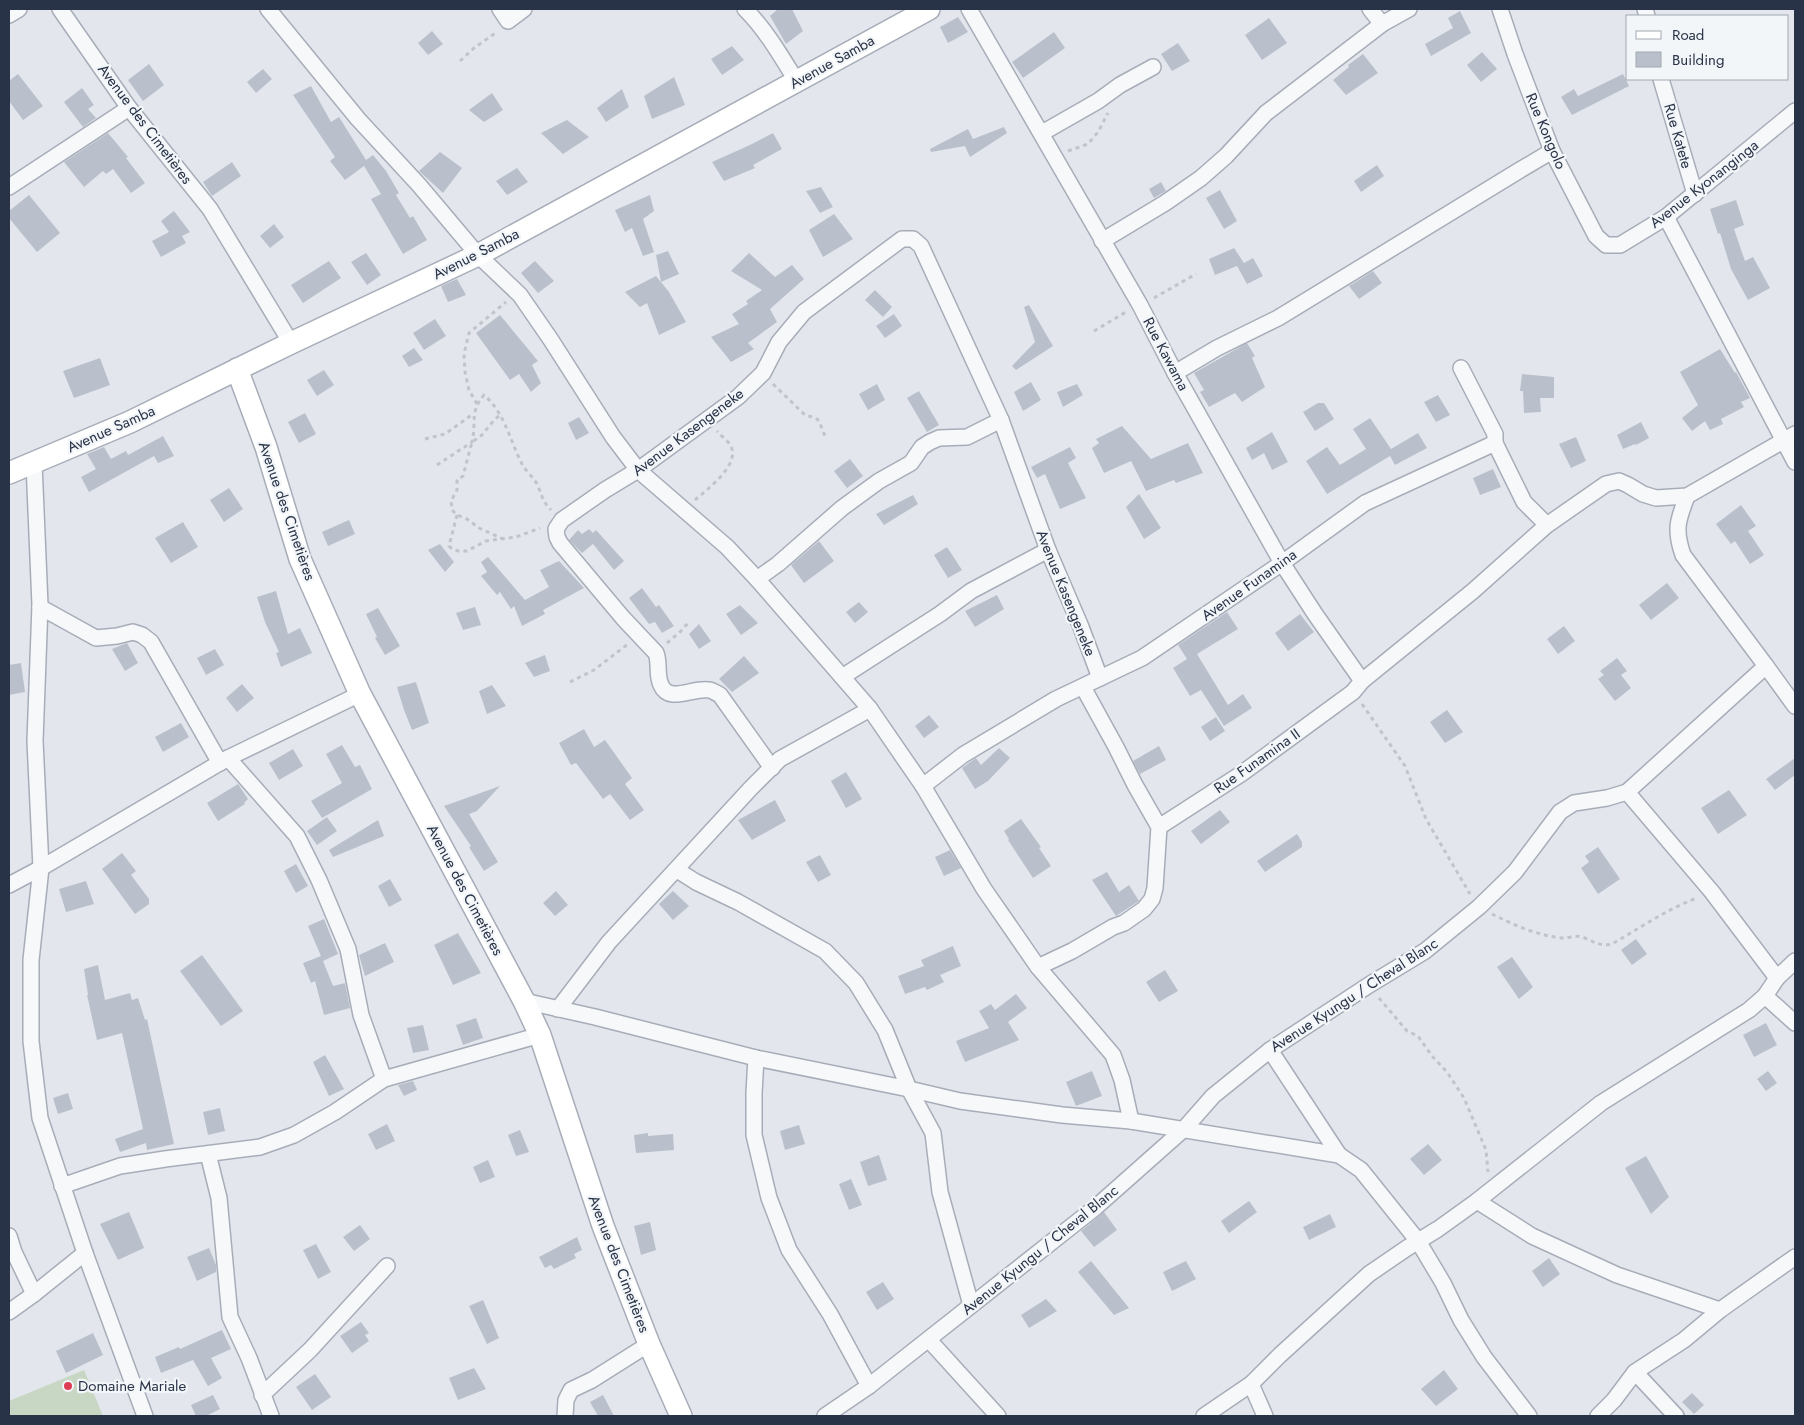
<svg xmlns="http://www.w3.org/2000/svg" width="1804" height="1425" font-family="Jost,sans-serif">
<rect width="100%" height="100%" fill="#e3e7ed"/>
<path fill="#c8d7c3" d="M84,1370L103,1416H9V1401Z"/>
<g fill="#bac0cb">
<path d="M778,9H792L803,31L786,44L770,16Z"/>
<path d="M1460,11L1471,33L1431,56L1425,44L1453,28L1448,18Z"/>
<path d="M958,17L968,32L948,43L940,27Z"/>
<path d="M1269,18L1287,43L1262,60L1245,35Z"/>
<path d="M432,31L443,44L428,55L418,43Z"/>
<path d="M1054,32L1065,48L1023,78L1012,62Z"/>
<path d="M1178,43L1190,61L1172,71L1161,54Z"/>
<path d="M732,46L744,60L722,75L711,59Z"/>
<path d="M1482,52L1497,69L1481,82L1467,65Z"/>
<path d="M1363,54L1378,73L1346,95L1333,80L1349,67L1348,65Z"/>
<path d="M149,64L164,85L143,101L128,80Z"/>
<path d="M263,69L272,79L256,93L247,82Z"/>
<path d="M18,74L43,106L23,120L9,101V81Z"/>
<path d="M1623,74L1629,86L1572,115L1561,97L1574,89L1578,96Z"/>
<path d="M674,77L685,105L652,119L644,96Z"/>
<path d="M311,86L331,122L339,117L366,160L373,155L386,171L399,193L396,195L410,218L413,216L427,240L403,254L371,199L381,194L364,166L345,180L330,161L335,157L293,95Z"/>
<path d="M82,88L94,105L88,109L96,118L83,127L64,102Z"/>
<path d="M622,89L629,107L606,122L597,108Z"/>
<path d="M492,93L503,110L484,122L469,110Z"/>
<path d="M567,120L589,137L563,154L541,133Z"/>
<path d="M1004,127L1007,133L970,157L965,146L931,152L930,149L968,129L973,139Z"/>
<path d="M108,133L128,157L126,158L145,183L131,193L113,169L106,174L103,171L84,187L64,162Z"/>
<path d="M773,133L782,149L753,165L755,168L724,181L712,162L750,145Z"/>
<path d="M440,152L462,168L443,193L419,171Z"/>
<path d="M232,162L241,176L212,196L203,182Z"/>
<path d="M1377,165L1384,176L1361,192L1354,181Z"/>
<path d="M517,168L528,182L507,195L496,181Z"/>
<path d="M1161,182L1166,191L1154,198L1149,189Z"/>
<path d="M821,187L833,207L820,213L806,191Z"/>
<path d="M1220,190L1237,221L1224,229L1206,198Z"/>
<path d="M29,195L60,233L37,252L9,218V211Z"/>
<path d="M650,195L654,211L643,219L654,252L643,256L632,228L625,232L615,210Z"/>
<path d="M1736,200L1744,225L1734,229L1745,261L1753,257L1770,288L1748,300L1731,269L1720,233L1718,234L1710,209Z"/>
<path d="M174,211L190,232L182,236L186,243L161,257L152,241L169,232L161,221Z"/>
<path d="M834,214L853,239L823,257L809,230Z"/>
<path d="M274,224L284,237L270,248L260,236Z"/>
<path d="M1234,248L1244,263L1253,258L1263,276L1247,284L1237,266L1215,275L1209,259Z"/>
<path d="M668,251L679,274L661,282L656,255Z"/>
<path d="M366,253L381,275L367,285L351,262Z"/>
<path d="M749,253L775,277L792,265L804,279L770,309L777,322L748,343L754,349L731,362L711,337L739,324L732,314L748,304L746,301L762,290L731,271Z"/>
<path d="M329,261L341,278L303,303L291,285Z"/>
<path d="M535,261L554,281L538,293L521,273Z"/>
<path d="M1373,271L1382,283L1359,299L1349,286Z"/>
<path d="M656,276L669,292L686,322L659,335L647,303L640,307L625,292Z"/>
<path d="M457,279L466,295L448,302L441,286Z"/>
<path d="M875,290L892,307L883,317L865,300Z"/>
<path d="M1029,305L1053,346L1016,370L1012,366L1035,342L1024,307Z"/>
<path d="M894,314L902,326L885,338L876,326Z"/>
<path d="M500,315L538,361L532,365L541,383L531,392L519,374L510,380L476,333Z"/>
<path d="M435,319L446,336L424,350L413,333Z"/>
<path d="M1247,343L1255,356L1252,358L1265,387L1242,402L1235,393L1209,407L1200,392L1204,390L1194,373Z"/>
<path d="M414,348L423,360L409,367L402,356Z"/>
<path d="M1720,349L1735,373L1736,372L1750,398L1741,402L1744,407L1721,419L1723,424L1710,430L1705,421L1692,431L1682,418L1698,405L1680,372Z"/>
<path d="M100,358L110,385L74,398L63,371Z"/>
<path d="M324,370L334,385L317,396L307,380Z"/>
<path d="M1522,374L1554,377V398H1540L1541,412L1524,413L1523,391H1520Z"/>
<path d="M1031,382L1041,400L1023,411L1014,392Z"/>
<path d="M877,384L885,400L868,410L859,394Z"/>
<path d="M1077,384L1083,395L1063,407L1057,392Z"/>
<path d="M919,391L939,425L927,432L907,398Z"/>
<path d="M1438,395L1450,415L1436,422L1424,402Z"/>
<path d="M1318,403H1324L1334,419L1315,431L1303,412Z"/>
<path d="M305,413L316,434L299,443L288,422Z"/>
<path d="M579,417L589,433L576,440L568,423Z"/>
<path d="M1370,418L1391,449L1418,433L1427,448L1395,465L1390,456L1327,494L1306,461L1327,447L1340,465L1366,449L1353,429Z"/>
<path d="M1641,422L1649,438L1636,445L1635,444L1623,449L1617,435Z"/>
<path d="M1122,426L1151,459L1188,443L1203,473L1176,483L1174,480L1146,491L1131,461L1104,473L1092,448L1099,443L1096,439Z"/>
<path d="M1272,432L1288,462L1272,470L1264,453L1252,460L1246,448Z"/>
<path d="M163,436L174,456L158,463L154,456L89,492L81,477L96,469L87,454L104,447L111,459L126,451L128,455Z"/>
<path d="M1576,437L1586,461L1571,468L1559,444Z"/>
<path d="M1070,447L1076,458L1068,463L1086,498L1060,509L1045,474L1037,478L1031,467Z"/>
<path d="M850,459L863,476L847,488L834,471Z"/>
<path d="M1493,469L1501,487L1480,495L1473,478Z"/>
<path d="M229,488L243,509L224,522L210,500Z"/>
<path d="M1139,494L1161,528L1144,539L1126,507Z"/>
<path d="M913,495L918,504L884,525L876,514Z"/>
<path d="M1741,505L1756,526L1748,531L1764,555L1750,564L1735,541L1731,544L1716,524Z"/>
<path d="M349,520L355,534L328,546L322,532Z"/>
<path d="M183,522L198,547L171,563L155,538Z"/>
<path d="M589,529L593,533L596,530L624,561L614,570L593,544L582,553L569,540L578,530L582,534Z"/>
<path d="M819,541L834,561L804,583L791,565Z"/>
<path d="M440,544L454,562L445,572L428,550Z"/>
<path d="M947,547L962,570L948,578L934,555Z"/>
<path d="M488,557L525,600L549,587L540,570L559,561L584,588L543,610L545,614L522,626L514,606L511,609L500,592L497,595L481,576L487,572L481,562Z"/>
<path d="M1667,583L1679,598L1651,620L1639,605Z"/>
<path d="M642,588L656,607L659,605L674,626L662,633L655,622L649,624L629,598Z"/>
<path d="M276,591L288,634L300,628L312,653L281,667L276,653L279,652L265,622L257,597Z"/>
<path d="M997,595L1004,609L975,627L965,611Z"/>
<path d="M859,602L868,612L855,623L846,612Z"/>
<path d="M740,605L758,623L741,635L726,614Z"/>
<path d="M475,607L481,625L463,630L456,613Z"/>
<path d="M378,608L400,646L385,655L375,638L377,637L366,614Z"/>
<path d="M1227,612L1238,629L1197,654L1228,705L1243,694L1252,708L1224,726L1201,690L1190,696L1173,668L1187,659L1178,645Z"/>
<path d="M1300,614L1314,632L1288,651L1275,633Z"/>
<path d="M699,624L711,641L699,649L689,634Z"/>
<path d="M1564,626L1575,641L1558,654L1547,639Z"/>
<path d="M127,643L138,663L125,671L112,649Z"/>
<path d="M215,649L224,665L206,675L197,658Z"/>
<path d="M545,655L550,671L534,677L525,663Z"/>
<path d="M744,656L759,673L732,692L719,679Z"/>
<path d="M1617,658L1627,671L1621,675L1631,688L1615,701L1598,679L1604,675L1600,671Z"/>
<path d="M21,663L25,692L9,695V665Z"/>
<path d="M416,682L429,723L412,730L404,710L397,687Z"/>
<path d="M242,684L254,698L237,712L226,698Z"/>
<path d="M492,685L506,706L487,714L479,691Z"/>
<path d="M1447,710L1463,732L1445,743L1430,722Z"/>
<path d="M929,715L939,727L924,738L915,726Z"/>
<path d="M1216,717L1225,731L1210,741L1201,727Z"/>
<path d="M181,723L189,737L163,752L155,737Z"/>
<path d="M584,729L594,747L605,740L632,778L625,784L644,810L630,820L610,794L603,799L576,763L571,765L559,743Z"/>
<path d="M342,745L355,767L360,765L372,789L322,818L311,801L342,783L326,754Z"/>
<path d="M1159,746L1166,760L1140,774L1133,761Z"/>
<path d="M999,748L1010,758L988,781L975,789L962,768L976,758L981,765Z"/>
<path d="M293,749L303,766L279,780L269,763Z"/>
<path d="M1795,758V775L1775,790L1766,779Z"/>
<path d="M846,772L862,799L846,808L831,781Z"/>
<path d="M238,784L248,799L244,803L245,804L218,821L207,803Z"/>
<path d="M500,786L477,811L469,814L498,862L484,871L469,847L471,846L444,806Z"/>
<path d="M1729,790L1747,815L1718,834L1701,808Z"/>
<path d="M775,800L786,821L752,840L738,820Z"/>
<path d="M1220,810L1230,822L1201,844L1191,831Z"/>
<path d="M327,817L337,831L317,845L307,831Z"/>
<path d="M1021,819L1041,847L1039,848L1051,866L1033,878L1008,840L1009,839L1004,831Z"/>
<path d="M378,820L384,836L333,857L329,850Z"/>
<path d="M1297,834L1302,842V847L1265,872L1257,861Z"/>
<path d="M1598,847L1620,879L1598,894L1581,868L1589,862L1585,856Z"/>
<path d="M950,850L961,868L944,876L935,857Z"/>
<path d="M122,853L136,871L131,875L149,899V904L135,914L102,869Z"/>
<path d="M820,855L831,875L818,882L806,862Z"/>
<path d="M296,864L308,886L296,893L284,871Z"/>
<path d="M1107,872L1119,892L1129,885L1139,901L1116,916L1092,880Z"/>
<path d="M390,879L402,900L389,907L378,886Z"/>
<path d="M86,881L94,904L66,912L59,889Z"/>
<path d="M556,891L568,905L555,916L543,903Z"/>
<path d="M673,891L689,906L673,920L659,904Z"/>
<path d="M324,919L338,954L323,961L333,986L345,983L350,1008L324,1015L315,981L311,983L303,963L321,956L308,926Z"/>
<path d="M458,933L481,973L453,985L434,945Z"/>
<path d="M1636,939L1647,954L1632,965L1621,950Z"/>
<path d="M385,943L394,962L365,976L359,955Z"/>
<path d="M953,946L961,966L940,975L944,982L927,990L925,987L905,994L898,976L924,966L921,960Z"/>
<path d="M202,955L243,1011L221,1026L180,971Z"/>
<path d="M1512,957L1533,987L1519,999L1497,967Z"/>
<path d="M98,965L105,1000L130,993L132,1000L138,998L145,1020L147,1019L174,1144L147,1150L146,1143L120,1152L115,1139L143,1129L122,1033L97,1040L87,995H88L84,969Z"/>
<path d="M1165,970L1178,991L1159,1002L1146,982Z"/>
<path d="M1016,994L1027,1008L1008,1022L1019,1040L965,1062L956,1041L989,1028L979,1011L991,1004L995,1010Z"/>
<path d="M476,1018L483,1038L463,1045L456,1025Z"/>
<path d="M1766,1023L1777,1045L1754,1057L1743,1035Z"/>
<path d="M423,1025L429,1050L413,1053L407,1028Z"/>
<path d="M325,1055L344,1089L329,1096L313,1062Z"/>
<path d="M1092,1071L1102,1096L1076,1106L1066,1082Z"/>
<path d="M1768,1071L1777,1083L1766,1091L1757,1079Z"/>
<path d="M413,1081L417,1090L404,1096L398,1085Z"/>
<path d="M68,1093L73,1109L58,1114L53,1098Z"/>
<path d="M220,1108L225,1131L208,1135L203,1112Z"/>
<path d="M387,1124L395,1141L376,1150L368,1134Z"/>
<path d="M799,1125L805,1144L785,1150L780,1131Z"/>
<path d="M520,1130L529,1152L516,1156L508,1135Z"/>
<path d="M648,1133V1136L673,1134L674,1150L636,1153L634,1135Z"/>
<path d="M1428,1144L1442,1160L1424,1175L1410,1159Z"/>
<path d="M879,1155L887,1180L868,1186L860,1162Z"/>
<path d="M1646,1156L1669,1197L1651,1214L1625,1168Z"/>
<path d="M488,1160L495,1177L480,1183L473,1167Z"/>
<path d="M851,1179L862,1205L849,1210L839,1184Z"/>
<path d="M1249,1201L1257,1212L1229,1233L1221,1221Z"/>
<path d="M129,1212L144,1248L118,1260L100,1224Z"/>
<path d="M1104,1212L1117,1230L1094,1247L1081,1231Z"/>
<path d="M1330,1214L1336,1227L1309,1240L1303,1227Z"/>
<path d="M650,1222L656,1250L641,1255L634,1226Z"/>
<path d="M360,1225L370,1239L354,1251L343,1237Z"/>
<path d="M577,1237L582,1250L574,1254L576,1258L554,1269L551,1265L545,1268L539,1257Z"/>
<path d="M316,1244L331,1272L318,1279L303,1250Z"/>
<path d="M209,1248L216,1265V1272L197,1281L187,1257Z"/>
<path d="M1549,1258L1560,1274L1543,1287L1532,1271Z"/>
<path d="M1091,1261L1129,1308L1114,1315L1078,1272Z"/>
<path d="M1186,1261L1196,1279L1172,1291L1163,1272Z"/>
<path d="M883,1282L894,1299L877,1310L866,1292Z"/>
<path d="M1046,1299L1057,1311L1029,1328L1021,1315Z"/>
<path d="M483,1300L499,1338L487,1344L469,1306Z"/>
<path d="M361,1322L369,1333L365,1335L369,1341L352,1353L340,1336Z"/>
<path d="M222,1330L231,1349L211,1358L222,1378L208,1386L193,1360L161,1373L155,1357L179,1347L180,1349Z"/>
<path d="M93,1333L103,1355L66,1373L56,1351Z"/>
<path d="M474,1368L486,1389L458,1400L449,1378Z"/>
<path d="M1444,1370L1458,1389L1436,1406L1421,1389Z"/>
<path d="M315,1374L331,1397L312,1410L296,1387Z"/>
<path d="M1692,1393L1704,1405L1694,1414L1682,1402Z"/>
<path d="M213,1395L220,1409L206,1416H196L191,1405Z"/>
<path d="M603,1395L614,1416H598L590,1402Z"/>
</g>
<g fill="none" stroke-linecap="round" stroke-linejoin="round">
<g stroke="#a7adb8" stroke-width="18">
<g id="street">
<path d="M60,9L129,108L210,209L291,343"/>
<path d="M268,9L358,119L419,185L478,255L520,295L551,340L613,437L638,470L727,547L757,579L870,709L923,786L984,889L1038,967L1113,1055L1122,1080L1131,1121"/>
<path d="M500,9L508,21L524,9"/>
<path d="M745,9C766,30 781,56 797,82"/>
<path d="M969,9L1140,305L1175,373L1282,563L1315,614L1362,681L1353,692L1241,774L1159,827"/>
<path d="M1370,9L1382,24"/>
<path d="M1500,9L1515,54L1552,151L1596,236L1606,245H1620L1666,217L1795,111"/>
<path d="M1645,9L1647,16"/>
<path d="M9,15L19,9"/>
<path d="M1661,79L1695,194"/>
<path d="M1042,133L1098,101L1120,85L1153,67"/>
<path d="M9,187L129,108"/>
<path d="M1666,217L1795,462"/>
<path d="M1102,241L1165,203L1201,178L1226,156L1266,113L1382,24L1409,9"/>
<path d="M1461,368L1495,434V443"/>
<path d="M1175,373L1217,348L1278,318L1520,170L1552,151"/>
<path d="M34,463L40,605L35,741L41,868L31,960V1041L40,1118L85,1253L145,1416"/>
<path d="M757,579L778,564L842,508L879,481L911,463L922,447L930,442L939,438L967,437L1001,420"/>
<path d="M40,607L96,638L117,636L133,632L142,635L151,642L220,763"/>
<path d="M1766,666L1795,706"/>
<path d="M842,677L940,614L971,591L1048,550"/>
<path d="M1362,681L1473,591L1547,525L1606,484L1619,481L1628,485L1643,494L1656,498L1687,496L1795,434"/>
<path d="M228,758L297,836L319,880L348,949L361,1015L384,1079"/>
<path d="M772,768L720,695C716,693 712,690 709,690C693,687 669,704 661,685C656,675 660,663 656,653L623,618L560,543L557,537L556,529L562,520L605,490L638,470L738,397L763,373L779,342L804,312L902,239H913L921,246L1001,420L1048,550L1081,627L1100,678"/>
<path d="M923,786L963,755L1056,699L1142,658L1282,563L1365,503L1495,443L1524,502L1547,525"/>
<path d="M1627,792L1712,892L1777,978"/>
<path d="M677,870L696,882L738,902L825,951L856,983L885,1030L909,1089L933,1133L940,1192L971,1305"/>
<path d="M9,885L41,868L228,758L360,694"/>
<path d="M1038,967L1072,951L1113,927L1124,923L1144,909L1152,899L1155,888L1159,827L1135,785L1116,747L1083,687"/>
<path d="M1765,996L1795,1023"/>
<path d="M524,1001L595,1017L756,1058L909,1089L960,1101L1062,1115L1131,1121L1339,1155L1361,1170L1418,1241L1443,1283L1461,1320L1484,1357L1529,1416"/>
<path d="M558,1009L609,942L751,788L780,759L870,709"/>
<path d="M1270,1050L1339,1155"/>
<path d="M756,1058L754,1093V1135L769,1198L789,1250L830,1314L869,1386"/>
<path d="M208,1154L219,1198L230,1317L249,1358L271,1416"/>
<path d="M62,1186L120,1166L165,1159L260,1147L294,1135L335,1112L384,1079L540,1035"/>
<path d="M1477,1201L1532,1236L1617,1275L1720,1310"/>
<path d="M9,1236L14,1252L34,1294"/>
<path d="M9,1312L34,1294L85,1253"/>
<path d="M929,1340L998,1416"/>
<path d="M1635,1372L1676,1416"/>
<path d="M1251,1384L1265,1416"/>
<path d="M262,1395L310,1350L387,1266"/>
<path d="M565,1416L566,1400L571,1390L592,1380L649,1344"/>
<path d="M825,1416L869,1386L1096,1207L1184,1129L1213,1096L1270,1050L1369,985L1425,951L1479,907L1515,872L1560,812L1574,803L1607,798L1627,792L1766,666L1683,555C1674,529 1678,520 1687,496"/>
<path d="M1204,1416L1251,1384L1280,1355L1369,1274L1407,1248L1438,1229L1477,1201L1601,1103L1749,1010L1765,996L1777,978L1795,961"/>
<path d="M1598,1416L1614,1400L1635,1372L1684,1340L1720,1310L1795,1257"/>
</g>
</g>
<g stroke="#a7adb8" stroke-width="24">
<g id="secondary">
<path d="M237,369L266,447L300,559L360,694L524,1001L540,1035L603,1226L649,1344L681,1416"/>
<path d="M9,473L130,422L291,343L478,255L929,9"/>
</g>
</g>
<g stroke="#c1c5cb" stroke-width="3" stroke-dasharray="4 4" stroke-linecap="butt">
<path d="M460,61L474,48L497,32"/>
<path d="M1068,151L1088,144L1098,132L1108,113"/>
<path d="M1154,298L1196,274"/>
<path d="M1094,331L1126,312"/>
<path d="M773,384L805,415L816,418L819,421L825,436"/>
<path d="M477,404L469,390L465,372L464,354L469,333L506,302"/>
<path d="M499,416L495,419L482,435L472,442L463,476L457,480V490L451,501L452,510L457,515L467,519L479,528L503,539"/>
<path d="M425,439L445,434L473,414"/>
<path d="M437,465L472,442C477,421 469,413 484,395C505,413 510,441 522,464C526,472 535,478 538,486C542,496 543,502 551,510"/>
<path d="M695,500C707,489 740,466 731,446C728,441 721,436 717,431"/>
<path d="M457,515L449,546L452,549L458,551H467L486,541L516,537L540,528"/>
<path d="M667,643L680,632L690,621"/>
<path d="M570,682L594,670L628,644"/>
<path d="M1362,704L1405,766L1426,819L1470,894"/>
<path d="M1492,914C1514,925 1538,936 1563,938C1569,938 1576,935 1582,937C1594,941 1599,947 1612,944C1640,928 1667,909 1697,898"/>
<path d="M1379,998L1407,1031L1418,1036L1432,1056L1447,1072L1464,1098L1486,1150L1488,1172"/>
</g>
<use href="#street" stroke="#f7f8fa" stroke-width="15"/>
<use href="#secondary" stroke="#fff" stroke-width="21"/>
</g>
<circle fill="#dd3d52" stroke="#f3f6f9" stroke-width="2" cx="68" cy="1386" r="5"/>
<g text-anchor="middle" stroke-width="4.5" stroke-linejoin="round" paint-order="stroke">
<g font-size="15" fill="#293347" stroke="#f3f6f9">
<text transform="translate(832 62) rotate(-29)" y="5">Avenue Samba</text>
<text transform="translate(145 124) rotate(53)" y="5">Avenue des Cimetières</text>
<text transform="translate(1546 131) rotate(67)" y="5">Rue Kongolo</text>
<text transform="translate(1678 136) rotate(74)" y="5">Rue Katete</text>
<text transform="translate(1704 184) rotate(-38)" y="5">Avenue Kyonanginga</text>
<text transform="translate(476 254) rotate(-27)" y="5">Avenue Samba</text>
<text transform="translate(1166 354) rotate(62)" y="5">Rue Kawama</text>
<text transform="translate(111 429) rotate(-24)" y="5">Avenue Samba</text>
<text transform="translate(688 432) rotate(-37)" y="5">Avenue Kasengeneke</text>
<text transform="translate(287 511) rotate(71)" y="5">Avenue des Cimetières</text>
<text transform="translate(1249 585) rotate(-35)" y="5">Avenue Funamina</text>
<text transform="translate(1066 593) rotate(68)" y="5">Avenue Kasengeneke</text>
<text transform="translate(1257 761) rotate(-35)" y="5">Rue Funamina II</text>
<text transform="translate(465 890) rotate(62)" y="5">Avenue des Cimetières</text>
<text transform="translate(1354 995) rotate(-33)" y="5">Avenue Kyungu / Cheval Blanc</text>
<text transform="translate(1040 1250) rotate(-39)" y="5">Avenue Kyungu / Cheval Blanc</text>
<text transform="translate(619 1264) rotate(69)" y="5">Avenue des Cimetières</text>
</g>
<g font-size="15" fill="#293347" stroke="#f3f6f9" text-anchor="start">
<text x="78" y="1391">Domaine Mariale</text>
</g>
</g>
<rect width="1804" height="1425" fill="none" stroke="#293347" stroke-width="20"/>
<rect x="1626" y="15" width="162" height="65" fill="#f3f6f9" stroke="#a2a8b2"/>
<rect x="1636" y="31" width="25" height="8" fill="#ffffff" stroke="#a2a8b2"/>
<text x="1672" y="40" font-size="15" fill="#293347">Road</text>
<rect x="1636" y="52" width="25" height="15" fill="#bac0cb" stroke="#a2a8b2"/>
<text x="1672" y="65" font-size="15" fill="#293347">Building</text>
</svg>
